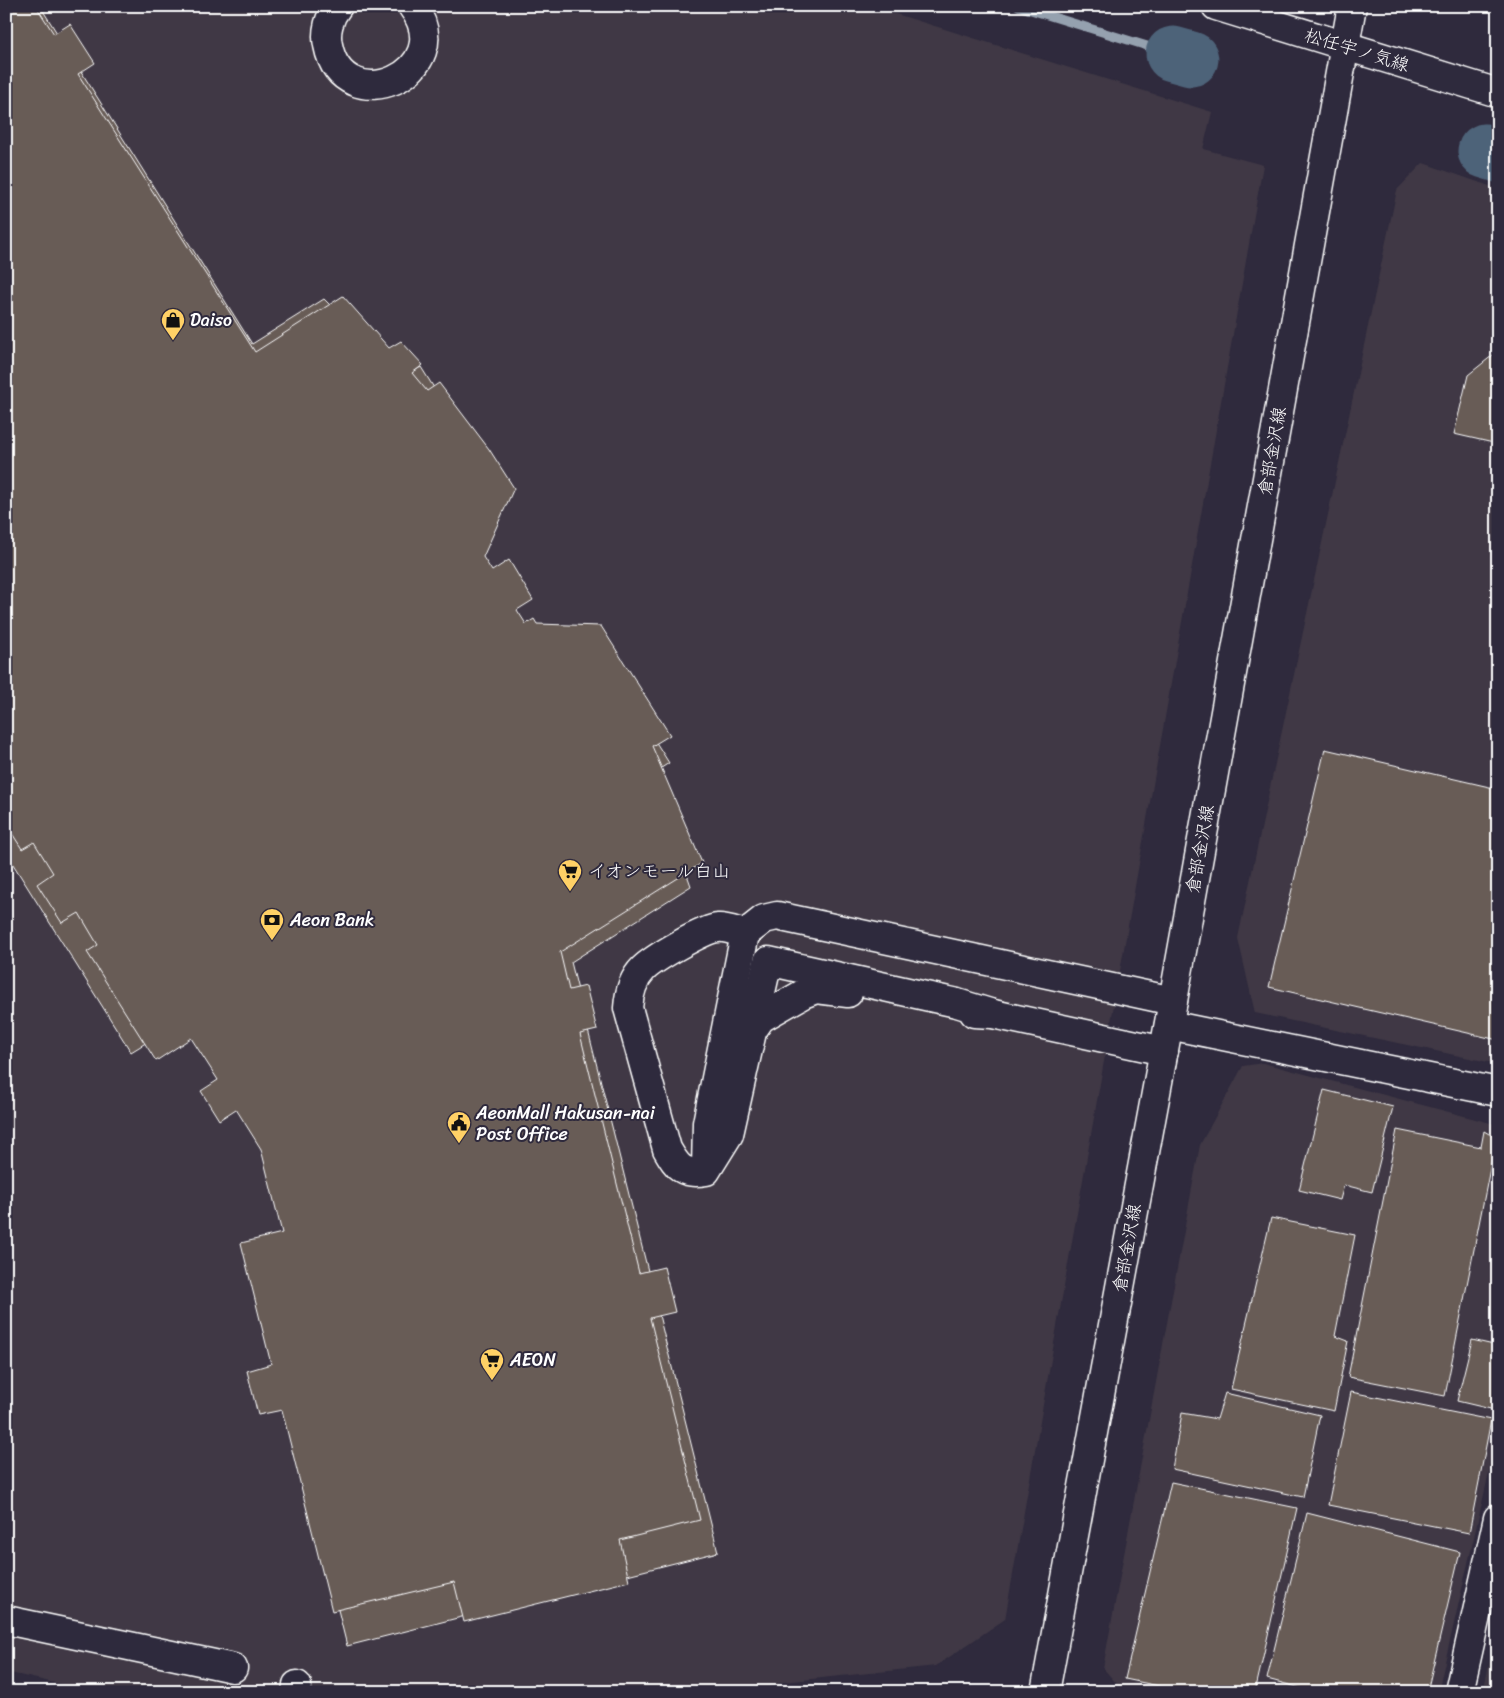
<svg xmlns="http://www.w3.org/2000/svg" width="1504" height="1698" font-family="Sriracha,'Klee One',sans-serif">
<rect width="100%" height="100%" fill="#2f2a3d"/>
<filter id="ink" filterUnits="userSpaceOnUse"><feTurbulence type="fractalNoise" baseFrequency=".02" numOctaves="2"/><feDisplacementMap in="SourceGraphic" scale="10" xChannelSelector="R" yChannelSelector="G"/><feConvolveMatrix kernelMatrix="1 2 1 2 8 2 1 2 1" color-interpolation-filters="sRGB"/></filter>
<g filter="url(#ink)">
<g fill="#403945">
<path d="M6,6H870L1212,112L1203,149L1263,165L1005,1619L936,1666L783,1682L758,1692H95L6,1672Z"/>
<path d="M1423,163L1498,189V1064L1255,1013L1238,938L1397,190Z"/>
<path d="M1263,1063L1498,1125V1434L1438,1692H1124L1103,1668L1200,1145L1243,1066Z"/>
<path d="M1498,1625V1692H1483Z"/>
</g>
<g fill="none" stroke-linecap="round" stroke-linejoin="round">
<path stroke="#95a1af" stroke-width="9" d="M1018,6L1173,54"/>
<g stroke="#4e6379" stroke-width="55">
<path d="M1173,54L1191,59"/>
<path d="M1485,151L1498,155"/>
</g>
</g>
<g fill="#675b57" stroke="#fff">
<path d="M6,6H40L252,344L324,299L403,378L421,367L489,476L465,552L523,644L601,655L669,763L652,774L691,886L571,962L718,1552L347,1646L248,1246L292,1235L275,1167L183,1020L131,1052L6,853Z"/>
<path d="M6,6H36L54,34L70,24L95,63L78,74L255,352L343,296L389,348L401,341L423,365L412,373L427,391L439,383L489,449L514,488L483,557L492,571L509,560L533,600L517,610L526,624L534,619L537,624L601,626L670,735L652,746L702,863L560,952L569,990L586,986L597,1030L580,1034L639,1273L664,1267L675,1312L650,1318L700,1520L620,1540L629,1581L464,1622L454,1582L332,1611L282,1410L258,1415L247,1371L271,1364L241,1243L282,1233L261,1149L236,1109L219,1120L201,1091L218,1080L191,1038L156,1061L87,952L98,945L79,913L62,923L37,884L53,873L34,842L22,849L6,824Z"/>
<path d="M1498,351V444L1454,434L1468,375Z"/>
<path d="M1325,749L1498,789V1040L1269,987Z"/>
<path d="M1324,1090L1393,1107L1372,1192L1344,1185L1340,1200L1299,1190Z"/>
<path d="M1397,1130L1481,1147L1484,1131L1496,1138L1445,1396L1348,1377Z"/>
<path d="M1271,1218L1355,1235L1335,1336L1348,1341L1334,1411L1231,1389Z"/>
<path d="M1472,1340L1498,1346V1400L1495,1410L1457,1401Z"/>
<path d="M1351,1392L1491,1420L1469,1533L1328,1505Z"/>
<path d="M1225,1393L1320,1415L1303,1497L1172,1469L1182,1413L1217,1419Z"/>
<path d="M1171,1482L1297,1508L1255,1692H1188L1125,1679Z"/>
<path d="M1307,1513L1460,1552L1427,1692H1316L1267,1679Z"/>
</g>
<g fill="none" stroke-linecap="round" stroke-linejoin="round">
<g stroke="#fff" stroke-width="31">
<g id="minor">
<path d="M338,6C329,17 325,32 328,45C343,124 462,72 412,6"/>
<path d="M745,934C737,932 726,927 718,928C704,929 654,958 643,969C633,979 629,994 628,1008L667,1149C678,1168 683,1175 706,1171L729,1134L768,961L957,1003L993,1014"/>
<path d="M974,1013L993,1014L1164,1051"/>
<path d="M1169,1025L1498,1092"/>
<path d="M752,1031L761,1018L803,994L816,989L848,993"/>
<path d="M706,1170L707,1123L745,934L764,919L777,916L1173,1001"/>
<path d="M6,1620L233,1668"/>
<path d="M296,1692L297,1685"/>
<path d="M1459,1692L1498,1518"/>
</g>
</g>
<g stroke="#fff" stroke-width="31">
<g id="major">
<path d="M1216,6L1498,93"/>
<path d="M1045,1692L1173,1001L1352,6"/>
</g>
</g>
<use href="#minor" stroke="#2f2a3d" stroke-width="28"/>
<use href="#major" stroke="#2f2a3d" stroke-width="28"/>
</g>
</g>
<defs>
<g id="shop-pin" transform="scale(1.25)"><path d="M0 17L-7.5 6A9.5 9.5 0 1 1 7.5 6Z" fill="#ffd166" stroke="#2f2a3d"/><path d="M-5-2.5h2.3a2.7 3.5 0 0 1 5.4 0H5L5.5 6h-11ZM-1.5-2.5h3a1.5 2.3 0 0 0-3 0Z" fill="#111"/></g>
<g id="supermarket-pin" transform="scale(1.25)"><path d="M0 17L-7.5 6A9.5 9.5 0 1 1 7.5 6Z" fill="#ffd166" stroke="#2f2a3d"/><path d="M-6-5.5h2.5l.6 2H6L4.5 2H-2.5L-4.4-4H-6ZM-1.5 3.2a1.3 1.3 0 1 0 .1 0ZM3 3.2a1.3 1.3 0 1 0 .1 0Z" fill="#111"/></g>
<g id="bank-pin" transform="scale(1.25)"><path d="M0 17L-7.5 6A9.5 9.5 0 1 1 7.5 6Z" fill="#ffd166" stroke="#2f2a3d"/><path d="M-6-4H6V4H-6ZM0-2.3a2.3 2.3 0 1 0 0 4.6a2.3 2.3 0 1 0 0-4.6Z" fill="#111"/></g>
<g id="civic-pin" transform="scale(1.25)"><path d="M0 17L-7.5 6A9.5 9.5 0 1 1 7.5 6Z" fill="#ffd166" stroke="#2f2a3d"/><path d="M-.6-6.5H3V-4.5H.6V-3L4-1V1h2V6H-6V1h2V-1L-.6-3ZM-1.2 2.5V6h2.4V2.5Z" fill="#111"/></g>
</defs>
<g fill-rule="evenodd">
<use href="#shop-pin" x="173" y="320"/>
<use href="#supermarket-pin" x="570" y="871"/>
<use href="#bank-pin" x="272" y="920"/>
<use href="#civic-pin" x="459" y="1123"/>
<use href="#supermarket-pin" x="492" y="1360"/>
</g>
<g text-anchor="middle" stroke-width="4" stroke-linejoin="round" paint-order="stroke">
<g font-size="18" fill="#fff" stroke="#2f2a3d">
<text transform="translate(1357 50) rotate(17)" y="6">松任宇ノ気線</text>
<text transform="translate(1272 451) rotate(-80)" y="6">倉部金沢線</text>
<text transform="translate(1200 849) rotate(-80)" y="6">倉部金沢線</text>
<text transform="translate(1127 1248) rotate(-80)" y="6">倉部金沢線</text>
</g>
<g font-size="18" fill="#fff" stroke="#2f2a3d" text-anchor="start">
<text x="190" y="326">Daiso</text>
<text x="588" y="877">イオンモール白山</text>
<text x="290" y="926">Aeon Bank</text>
<text x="476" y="1119">AeonMall Hakusan-nai<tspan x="476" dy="21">Post Office</tspan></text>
<text x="510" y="1366">AEON</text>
</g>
</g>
<rect width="1504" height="1698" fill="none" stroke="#2f2a3d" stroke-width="25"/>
<rect x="12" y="12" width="1479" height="1673" fill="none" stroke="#fff" stroke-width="2" filter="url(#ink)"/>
</svg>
